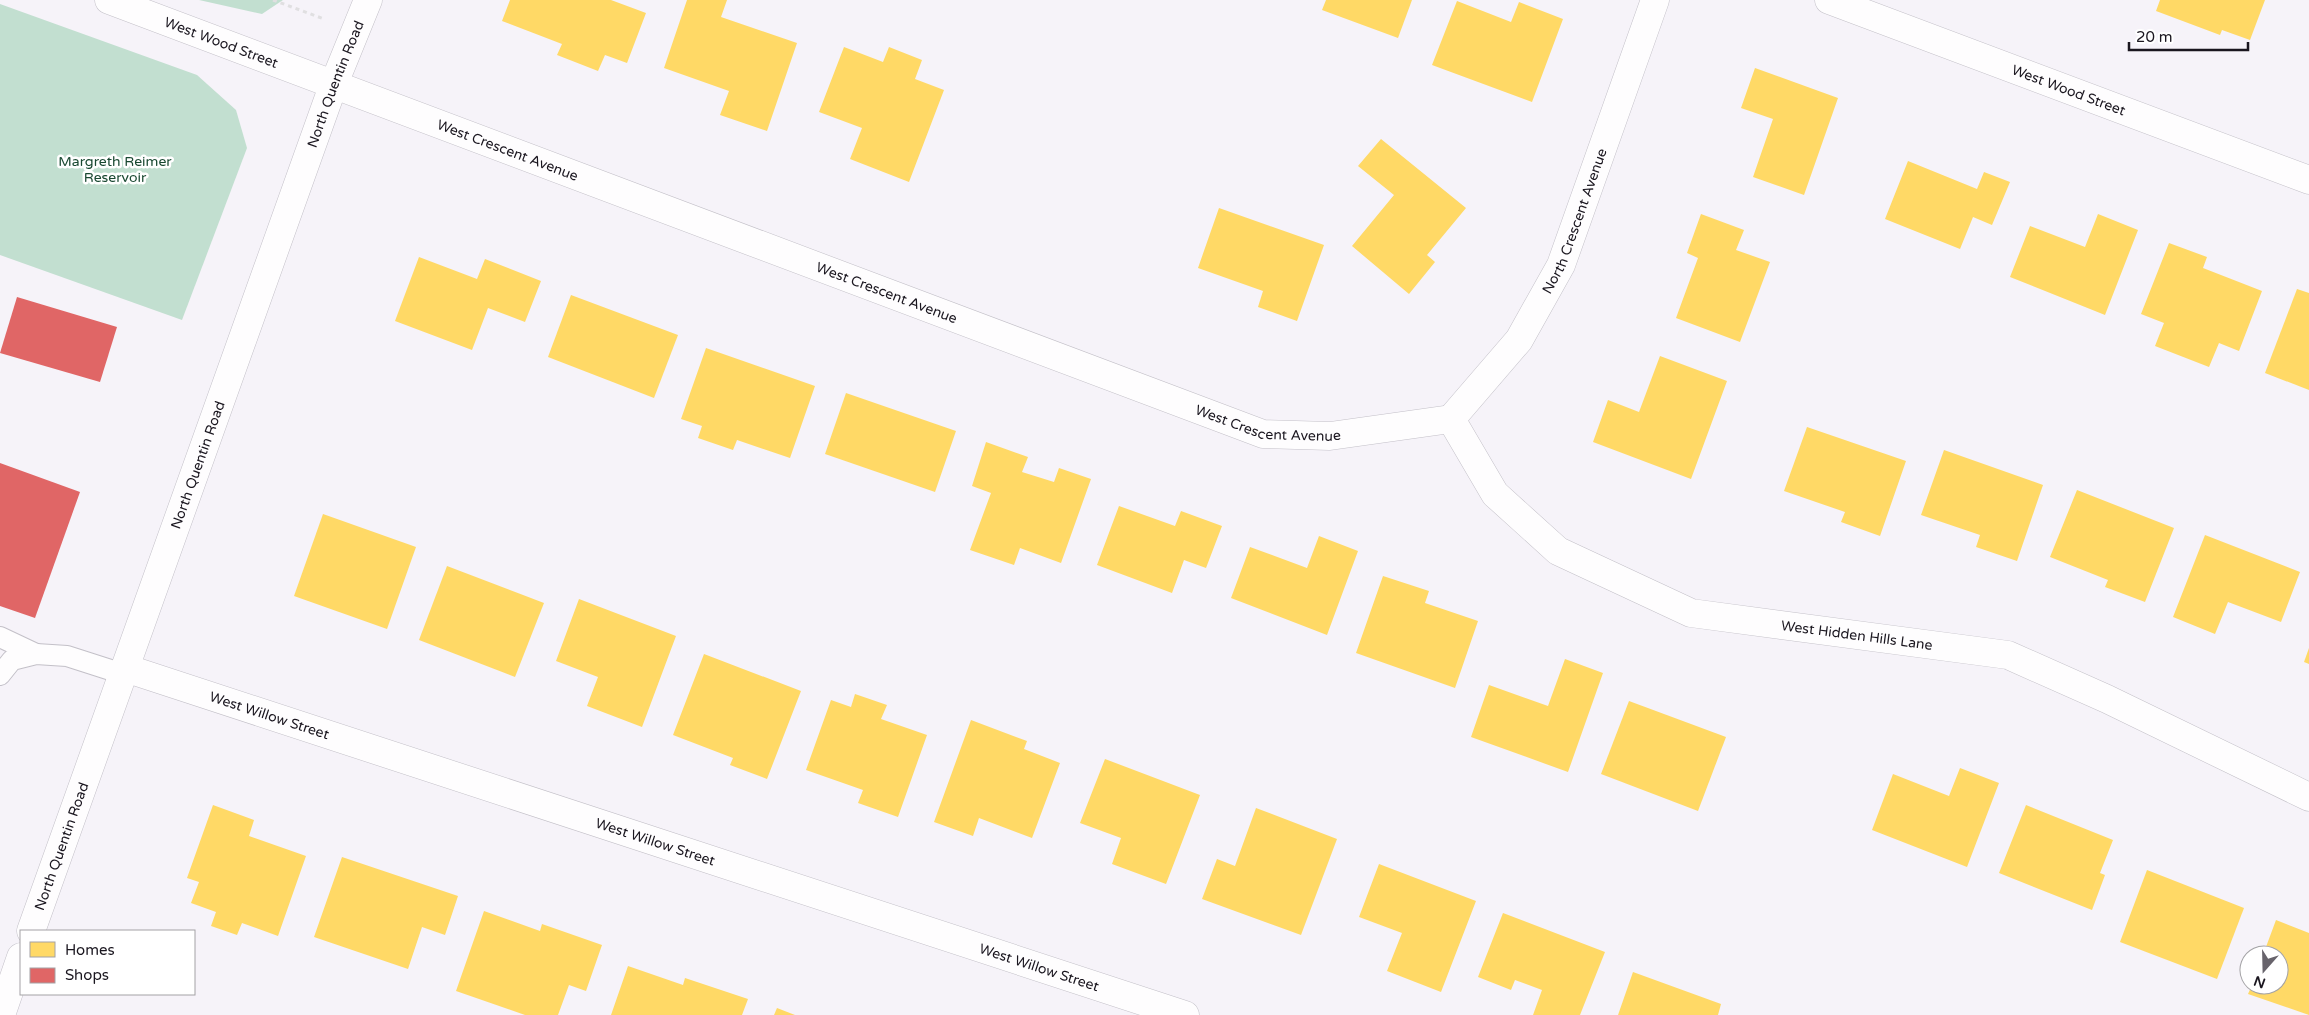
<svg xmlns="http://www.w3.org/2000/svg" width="2309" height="1015" font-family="'Varela Round',sans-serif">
<rect width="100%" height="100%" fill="#f6f3f9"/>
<g fill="#c2dfd0">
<path d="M199,0H283L262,14Z"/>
<path d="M0,4L197,75L236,110L247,148L182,320L0,255Z"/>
</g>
<g fill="#ffd966">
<path d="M510,0H611L646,13L627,63L605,55L598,71L557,55L562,44L502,21Z"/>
<path d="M687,0H727L721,17L797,43L767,131L720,115L729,91L664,68Z"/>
<path d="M1326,0H1412L1398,38L1322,10Z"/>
<path d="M2160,0H2265L2250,40L2222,30L2220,35L2156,11Z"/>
<path d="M1457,1L1511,22L1519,2L1563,19L1532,102L1432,65Z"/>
<path d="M844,47L883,62L889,47L922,60L915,79L944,90L909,182L850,159L862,128L819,112Z"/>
<path d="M1755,68L1838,98L1804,195L1753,177L1773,119L1741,108Z"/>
<path d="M1381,139L1466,208L1427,255L1435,262L1409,294L1352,246L1394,195L1358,166Z"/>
<path d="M1908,161L1977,189L1984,172L2010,182L1992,225L1973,217L1960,249L1885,219Z"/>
<path d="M1219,208L1324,245L1297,321L1258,307L1263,291L1198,268Z"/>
<path d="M1701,214L1744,230L1736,250L1770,262L1740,342L1676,318L1698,258L1687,253Z"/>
<path d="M2098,214L2138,230L2105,315L2010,277L2030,226L2085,247Z"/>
<path d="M2169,243L2207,257L2203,268L2262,291L2239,351L2219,343L2209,367L2155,346L2164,323L2141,314Z"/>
<path d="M419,257L477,279L485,259L541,281L525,322L488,308L472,350L395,321Z"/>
<path d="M2297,289L2309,293V390L2265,373Z"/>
<path d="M571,295L678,335L654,398L548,357Z"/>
<path d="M706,348L815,386L790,458L737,440L733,450L698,438L702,426L681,419Z"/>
<path d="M1660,356L1727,381L1691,479L1593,442L1608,400L1639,412Z"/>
<path d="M846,393L956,431L935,492L825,454Z"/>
<path d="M1807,427L1906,461L1880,536L1841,522L1845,512L1784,491Z"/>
<path d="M986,442L1028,457L1022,472L1054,482L1059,468L1091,479L1061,563L1020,548L1014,565L970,550L991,493L972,486Z"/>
<path d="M1944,450L2043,485L2017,561L1976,547L1980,535L1921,515Z"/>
<path d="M2077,490L2174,528L2145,602L2105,587L2108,580L2050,557Z"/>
<path d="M1119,506L1175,526L1181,511L1222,526L1206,568L1184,560L1172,593L1097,565Z"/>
<path d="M323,514L416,547L387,629L294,596Z"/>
<path d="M2205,535L2300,572L2281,622L2228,602L2215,634L2173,617Z"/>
<path d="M1319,536L1358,551L1327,635L1231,598L1250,547L1307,568Z"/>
<path d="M447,566L544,603L515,677L419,640Z"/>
<path d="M1383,576L1429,591L1425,603L1478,621L1455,688L1356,653Z"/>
<path d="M579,599L676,636L642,727L587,706L598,677L556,661Z"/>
<path d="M2309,648V664L2304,662Z"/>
<path d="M704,654L801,691L767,779L730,765L733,758L673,735Z"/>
<path d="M1565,659L1603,673L1568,772L1471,737L1489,685L1548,706Z"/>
<path d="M855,694L887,705L881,719L927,735L898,817L858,803L863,790L806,770L831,700L851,707Z"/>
<path d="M1629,701L1726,737L1698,811L1601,774Z"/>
<path d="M971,720L1027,741L1024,749L1060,763L1032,838L979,818L973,836L934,822Z"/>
<path d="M1105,759L1200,795L1166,884L1112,864L1121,838L1080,823Z"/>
<path d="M1960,768L1999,783L1967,867L1872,830L1893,774L1949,796Z"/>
<path d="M213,805L254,820L249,836L306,856L278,936L242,923L237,935L211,926L216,912L191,903L199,882L187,878Z"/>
<path d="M2026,805L2113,840L2100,873L2105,875L2092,910L1999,873Z"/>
<path d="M1256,808L1337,839L1301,935L1202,899L1217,859L1235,866Z"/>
<path d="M342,857L458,896L445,935L422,927L408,969L314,937Z"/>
<path d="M1379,864L1476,901L1441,992L1387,971L1402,933L1359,917Z"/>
<path d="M2147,870L2244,908L2217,979L2120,942Z"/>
<path d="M484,911L540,931L542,924L602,945L586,991L569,985L558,1015H525L456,991Z"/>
<path d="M1503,913L1605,952L1580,1015H1533L1542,990L1515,980L1511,990L1478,977Z"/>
<path d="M2276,920L2309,933V1015L2248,994L2252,985H2279V955H2263Z"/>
<path d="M628,966L683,985L685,978L748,999L742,1015H611Z"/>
<path d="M1633,972L1721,1004L1718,1015H1618Z"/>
<path d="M777,1008L795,1015H774Z"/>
</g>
<g fill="#e06666">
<path d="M17,297L117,327L100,382L0,353Z"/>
<path d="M0,463L80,492L35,618L0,606Z"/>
</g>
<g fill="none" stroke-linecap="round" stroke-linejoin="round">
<g stroke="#c3c0c8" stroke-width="22">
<g id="service">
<path d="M0,637L36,654"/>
<path d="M0,675L12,660L36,654L67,656L123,674"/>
</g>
</g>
<g stroke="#c3c0c8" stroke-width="29">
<g id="minor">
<path id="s1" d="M109,0L1263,434L1330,436L1451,419"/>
<path id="s2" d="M1829,0L2309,180"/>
<path id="s3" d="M1451,419L1495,494L1558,551L1691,613L2008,655L2107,699L2309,797"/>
<path id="s4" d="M1451,419L1519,340L1561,265L1655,0"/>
<path id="s5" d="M125,668L1185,1015"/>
</g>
</g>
<g stroke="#c3c0c8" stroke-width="29">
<g id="secondary">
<path id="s6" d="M31,931L333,86L368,0"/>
<path d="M1,1015L21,957"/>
</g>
</g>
<path stroke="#e0dfe1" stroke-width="3" stroke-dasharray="4 4" stroke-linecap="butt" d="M273,0L324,19"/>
<use href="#service" stroke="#fefdfe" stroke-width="20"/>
<use href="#minor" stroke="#fefdfe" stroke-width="28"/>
<use href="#secondary" stroke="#fefdfe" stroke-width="28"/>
</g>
<g text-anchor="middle" stroke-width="5" stroke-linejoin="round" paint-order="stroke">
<g font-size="14" fill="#1a161f" stroke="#fff">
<text dy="5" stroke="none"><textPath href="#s1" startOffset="120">West Wood Street</textPath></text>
<text dy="5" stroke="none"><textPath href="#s6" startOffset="900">North Quentin Road</textPath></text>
<text dy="5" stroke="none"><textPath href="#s2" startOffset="256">West Wood Street</textPath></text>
<text dy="5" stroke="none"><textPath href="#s1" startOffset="426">West Crescent Avenue</textPath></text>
<text dy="5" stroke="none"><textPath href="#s4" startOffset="236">North Crescent Avenue</textPath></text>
<text dy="5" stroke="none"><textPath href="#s1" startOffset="831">West Crescent Avenue</textPath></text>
<text dy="5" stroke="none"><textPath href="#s1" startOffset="1236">West Crescent Avenue</textPath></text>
<text dy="5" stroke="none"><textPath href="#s6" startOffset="495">North Quentin Road</textPath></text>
<text dy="5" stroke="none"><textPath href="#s3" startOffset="486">West Hidden Hills Lane</textPath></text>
<text dy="5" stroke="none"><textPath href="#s5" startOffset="152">West Willow Street</textPath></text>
<text dy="5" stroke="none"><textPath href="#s5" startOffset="558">West Willow Street</textPath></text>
<text dy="5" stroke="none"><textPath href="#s6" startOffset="90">North Quentin Road</textPath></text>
<text dy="5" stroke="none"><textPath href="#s5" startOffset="962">West Willow Street</textPath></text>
</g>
<g font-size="14" fill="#194831" stroke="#fff">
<text x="115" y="166">Margreth Reimer<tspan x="115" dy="16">Reservoir</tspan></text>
</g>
</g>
<rect x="20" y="930" width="175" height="65" fill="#ffffff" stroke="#a3a2a5"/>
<rect x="30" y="942" width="25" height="15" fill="#ffd966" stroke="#a3a2a5"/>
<text x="65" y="955" font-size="15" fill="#1a161f">Homes</text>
<rect x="30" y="968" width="25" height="15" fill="#e06666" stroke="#a3a2a5"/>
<text x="65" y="980" font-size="15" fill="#1a161f">Shops</text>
<g transform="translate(2264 970) rotate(200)"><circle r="24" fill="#ffffff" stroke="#a3a2a5"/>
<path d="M0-4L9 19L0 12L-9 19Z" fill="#67636b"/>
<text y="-8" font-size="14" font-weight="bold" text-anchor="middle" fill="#1a161f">N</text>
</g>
<path d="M2129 42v8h119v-8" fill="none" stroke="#1a161f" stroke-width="2.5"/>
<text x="2136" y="42" font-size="15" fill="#1a161f" stroke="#ffffff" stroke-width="4" paint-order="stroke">20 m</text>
</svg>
